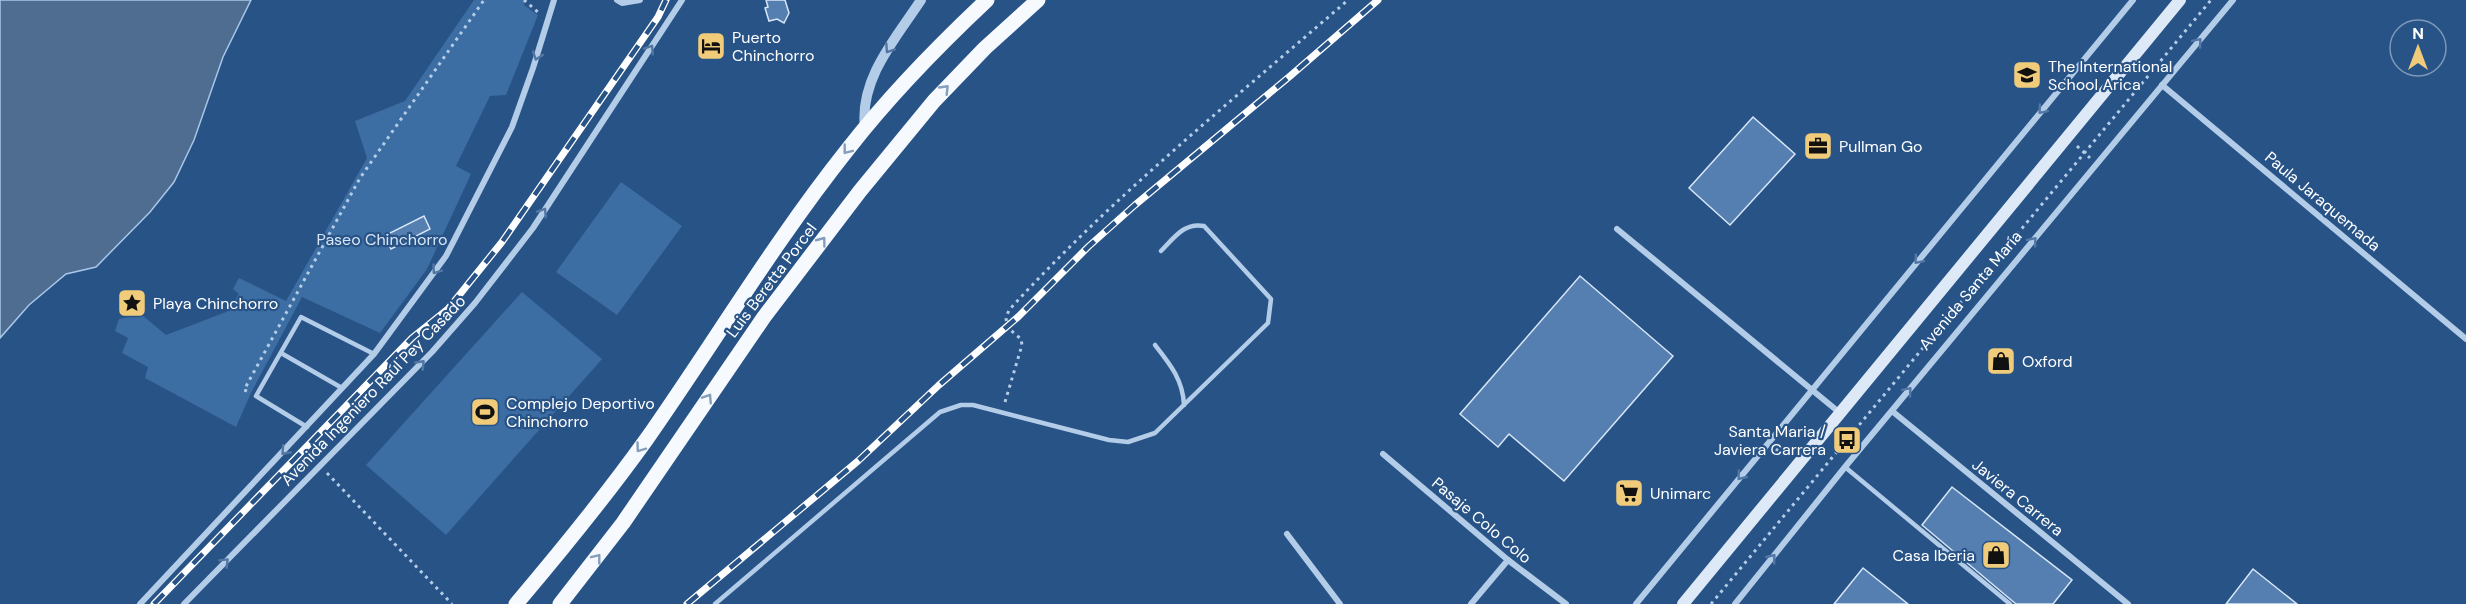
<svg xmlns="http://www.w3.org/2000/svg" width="2466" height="604" font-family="'DM Sans',sans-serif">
<rect width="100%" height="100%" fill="#285387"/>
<g fill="#3c6da3">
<path d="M474,0H525L524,5L538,15L506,95L490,96L456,166L471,174L427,269L380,333L302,297L251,393L236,427L145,378L148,367L122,353L128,338L115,331L119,319L142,315L166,335L226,312L239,294L233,289L239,278L286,301L367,158L355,121L405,101Z"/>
<path d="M621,182L682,226L617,315L556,272Z"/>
<path d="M522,292L602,359L446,535L366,465Z"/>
</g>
<path fill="#4f6d91" stroke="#a8c7e8" stroke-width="1.5" d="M0,0H251L223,57L194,140L174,182L150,212L96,267L66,274L29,305L0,338Z"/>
<g fill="#547fb0" stroke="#d7e6f6" stroke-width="1.5">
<path d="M766,0H785L789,13L784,23L777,19L769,21L765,8L768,7Z"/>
<path d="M1753,117L1795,154L1730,225L1689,188Z"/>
<path d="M424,216L430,229L391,249L384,236Z"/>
<path d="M1580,276L1673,356L1564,481L1509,434L1498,447L1460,414Z"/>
<path d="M1952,487L2072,580L2053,604H2016L1922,525Z"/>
<path d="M1863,568L1908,604H1834Z"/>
<path d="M2253,569L2297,604H2226Z"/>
</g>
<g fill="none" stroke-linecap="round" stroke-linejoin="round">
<g stroke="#b3cce8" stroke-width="3" stroke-dasharray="3 4.5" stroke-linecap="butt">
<path d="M524,0L539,13"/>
<path d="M2077,146L2090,158"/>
<path d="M247,391L244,390L360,178L484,0"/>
<path d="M1005,402L1022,345L1021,339L1007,327L1006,318L1009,310C1112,197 1233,100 1348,0"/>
<path d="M1776,449L1782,454L1790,445L1793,447"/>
<path d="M298,452L310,459"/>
<path d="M327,473L452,604"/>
<path d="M1711,604L2211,0"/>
</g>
<g stroke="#b3cce8" stroke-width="4.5">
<path d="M1155,345C1170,364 1183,380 1184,405"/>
<path d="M281,353L342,388"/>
<path d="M307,427L256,396L301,317L374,354"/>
<path d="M1845,467L2010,604"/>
<path d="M715,604L940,412L961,405H973L1109,440L1128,442L1155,433L1268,323L1271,299L1204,226C1184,222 1174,238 1161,251"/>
</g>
<g stroke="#b3cce8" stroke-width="6">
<path d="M617,0L622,3L640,0"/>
<path d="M2162,85L2466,339"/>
<path d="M1617,229L1840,413"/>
<path d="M1892,411L2128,604"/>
<path d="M1383,454L1508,560L1566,604"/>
<path d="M1287,534L1340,604"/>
<path d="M140,604L374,354L446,256L512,127L533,68L554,0"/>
<path d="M184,604L432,352L475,303L533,228L682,0"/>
<path d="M1471,604L1508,560"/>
<path d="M1636,604L2133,0"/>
<path d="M1735,604L1845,467L2233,0"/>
</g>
<path stroke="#b3cce8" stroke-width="10" d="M865,128C859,79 896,38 921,0"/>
<path stroke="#dde9f7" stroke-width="12" d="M1683,604L2180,0"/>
<g stroke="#f6f9fe" stroke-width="15">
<path d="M516,604C561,551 605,497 646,440C714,343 774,242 848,149C890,95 938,46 987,0"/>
<path d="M560,604L623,523L764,317L860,191L934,101L985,48L1038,0"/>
</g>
<g stroke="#fff" stroke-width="7">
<g id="rail">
<path d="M154,604L412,338L448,309L502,242L658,17L666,0"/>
<path d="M687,604L858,461L939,385L1018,317L1089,246L1135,205L1289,77L1378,0"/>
</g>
</g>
<use href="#rail" stroke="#285387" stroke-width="4.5" stroke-dasharray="14" stroke-linecap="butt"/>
</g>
<defs><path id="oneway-chevron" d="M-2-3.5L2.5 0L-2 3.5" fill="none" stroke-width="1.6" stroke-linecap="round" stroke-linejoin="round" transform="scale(1.5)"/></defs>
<g stroke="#5277a4">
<use href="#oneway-chevron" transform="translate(2198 42) rotate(-50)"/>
<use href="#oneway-chevron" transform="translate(650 49) rotate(-57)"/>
<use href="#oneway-chevron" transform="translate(889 49) rotate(124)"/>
<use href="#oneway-chevron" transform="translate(537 56) rotate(108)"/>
<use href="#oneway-chevron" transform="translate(2042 110) rotate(130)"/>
<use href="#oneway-chevron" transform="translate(543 212) rotate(-57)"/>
<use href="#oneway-chevron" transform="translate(2033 241) rotate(-50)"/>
<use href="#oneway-chevron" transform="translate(1918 260) rotate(130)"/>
<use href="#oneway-chevron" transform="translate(436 270) rotate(126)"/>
<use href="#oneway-chevron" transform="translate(421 364) rotate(-46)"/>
<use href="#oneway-chevron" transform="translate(1908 391) rotate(-50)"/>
<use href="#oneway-chevron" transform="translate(285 451) rotate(133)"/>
<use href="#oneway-chevron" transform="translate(1741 476) rotate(129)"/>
<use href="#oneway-chevron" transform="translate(1772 558) rotate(-51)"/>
<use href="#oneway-chevron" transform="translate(225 562) rotate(-45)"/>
</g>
<g stroke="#859ebd">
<use href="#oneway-chevron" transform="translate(945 89) rotate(-46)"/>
<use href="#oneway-chevron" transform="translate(847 150) rotate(128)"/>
<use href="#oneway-chevron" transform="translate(822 241) rotate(-53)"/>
<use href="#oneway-chevron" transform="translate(708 398) rotate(-57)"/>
<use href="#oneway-chevron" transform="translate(640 448) rotate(126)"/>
<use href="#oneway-chevron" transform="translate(597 558) rotate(-52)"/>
</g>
<defs>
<g id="hotel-square" transform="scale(1.5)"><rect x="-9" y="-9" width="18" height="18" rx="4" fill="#f0cb7a" stroke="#285387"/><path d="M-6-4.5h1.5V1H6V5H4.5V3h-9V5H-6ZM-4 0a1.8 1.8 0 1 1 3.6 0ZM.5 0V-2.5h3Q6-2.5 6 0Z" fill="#111"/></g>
<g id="school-square" transform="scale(1.5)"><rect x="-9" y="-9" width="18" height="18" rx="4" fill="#f0cb7a" stroke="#285387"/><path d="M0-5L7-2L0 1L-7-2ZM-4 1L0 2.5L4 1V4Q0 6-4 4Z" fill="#111"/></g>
<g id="office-square" transform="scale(1.5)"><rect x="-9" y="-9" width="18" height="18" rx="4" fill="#f0cb7a" stroke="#285387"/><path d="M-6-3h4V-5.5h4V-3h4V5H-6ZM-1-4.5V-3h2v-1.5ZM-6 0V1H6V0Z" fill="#111"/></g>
<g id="sight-square" transform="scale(1.5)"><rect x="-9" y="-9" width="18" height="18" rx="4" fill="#f0cb7a" stroke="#285387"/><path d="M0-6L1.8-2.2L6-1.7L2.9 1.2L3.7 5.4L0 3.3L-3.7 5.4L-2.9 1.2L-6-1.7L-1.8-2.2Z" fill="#111"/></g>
<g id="shop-square" transform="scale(1.5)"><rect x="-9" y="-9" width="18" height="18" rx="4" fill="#f0cb7a" stroke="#285387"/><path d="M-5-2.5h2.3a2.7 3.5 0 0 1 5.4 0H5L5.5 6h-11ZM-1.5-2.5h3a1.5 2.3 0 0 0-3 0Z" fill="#111"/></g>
<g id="stadium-square" transform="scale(1.5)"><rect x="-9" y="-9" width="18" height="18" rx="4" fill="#f0cb7a" stroke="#285387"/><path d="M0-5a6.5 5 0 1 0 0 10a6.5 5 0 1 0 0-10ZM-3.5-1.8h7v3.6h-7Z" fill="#111"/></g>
<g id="bus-square" transform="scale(1.5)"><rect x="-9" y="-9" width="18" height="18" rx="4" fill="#f0cb7a" stroke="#285387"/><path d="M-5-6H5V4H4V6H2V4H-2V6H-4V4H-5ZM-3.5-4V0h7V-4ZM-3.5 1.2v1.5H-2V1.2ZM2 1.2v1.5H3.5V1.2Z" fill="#111"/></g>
<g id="supermarket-square" transform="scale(1.5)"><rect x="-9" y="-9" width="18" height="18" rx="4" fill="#f0cb7a" stroke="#285387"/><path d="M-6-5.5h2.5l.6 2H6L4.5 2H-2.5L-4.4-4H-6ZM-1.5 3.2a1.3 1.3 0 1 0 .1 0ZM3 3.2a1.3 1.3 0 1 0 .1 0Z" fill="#111"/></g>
</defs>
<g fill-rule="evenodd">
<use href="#hotel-square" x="711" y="46"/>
<use href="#school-square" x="2027" y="75"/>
<use href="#office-square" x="1818" y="146"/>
<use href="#sight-square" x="132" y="303"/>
<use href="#shop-square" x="2001" y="361"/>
<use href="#stadium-square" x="485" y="412"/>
<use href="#bus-square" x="1847" y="440"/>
<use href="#supermarket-square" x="1629" y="493"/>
<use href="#shop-square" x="1996" y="555"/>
</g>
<g text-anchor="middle" stroke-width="4.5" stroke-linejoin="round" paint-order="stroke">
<g font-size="16" fill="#fff" stroke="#285387" text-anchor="start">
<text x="732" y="43">Puerto<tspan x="732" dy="18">Chinchorro</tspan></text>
<text x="2048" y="72">The International<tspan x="2048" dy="18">School Arica</tspan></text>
<text x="1839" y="152">Pullman Go</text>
<text x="153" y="309">Playa Chinchorro</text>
<text x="2022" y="367">Oxford</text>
<text x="506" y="409">Complejo Deportivo<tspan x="506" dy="18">Chinchorro</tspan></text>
<text x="1826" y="437" text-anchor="end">Santa Maria /<tspan x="1826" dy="18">Javiera Carrera</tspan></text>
<text x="1650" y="499">Unimarc</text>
<text x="1975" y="561" text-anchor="end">Casa Iberia</text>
</g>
<g font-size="16" fill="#fff" stroke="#285387">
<text transform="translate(2323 201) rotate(40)" y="6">Paula Jaraquemada</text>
<text transform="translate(771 280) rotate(-53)" y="6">Luis Beretta Porcel</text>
<text transform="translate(1970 290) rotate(-50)" y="6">Avenida Santa María</text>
<text transform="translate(373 390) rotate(-46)" y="6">Avenida Ingeniero Raúl Pey Casado</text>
<text transform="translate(2018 497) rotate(39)" y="6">Javiera Carrera</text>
<text transform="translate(1482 520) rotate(40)" y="6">Pasaje Colo Colo</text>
</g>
<g font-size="16" fill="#d7e6f6" stroke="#285387">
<text x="382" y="245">Paseo Chinchorro</text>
</g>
</g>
<g transform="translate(2418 48)"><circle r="28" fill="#285387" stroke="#7e98b7" stroke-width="1.5"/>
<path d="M0-4.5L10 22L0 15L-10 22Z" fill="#f0cb7a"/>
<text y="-9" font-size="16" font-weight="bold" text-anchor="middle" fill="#ffffff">N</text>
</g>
</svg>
